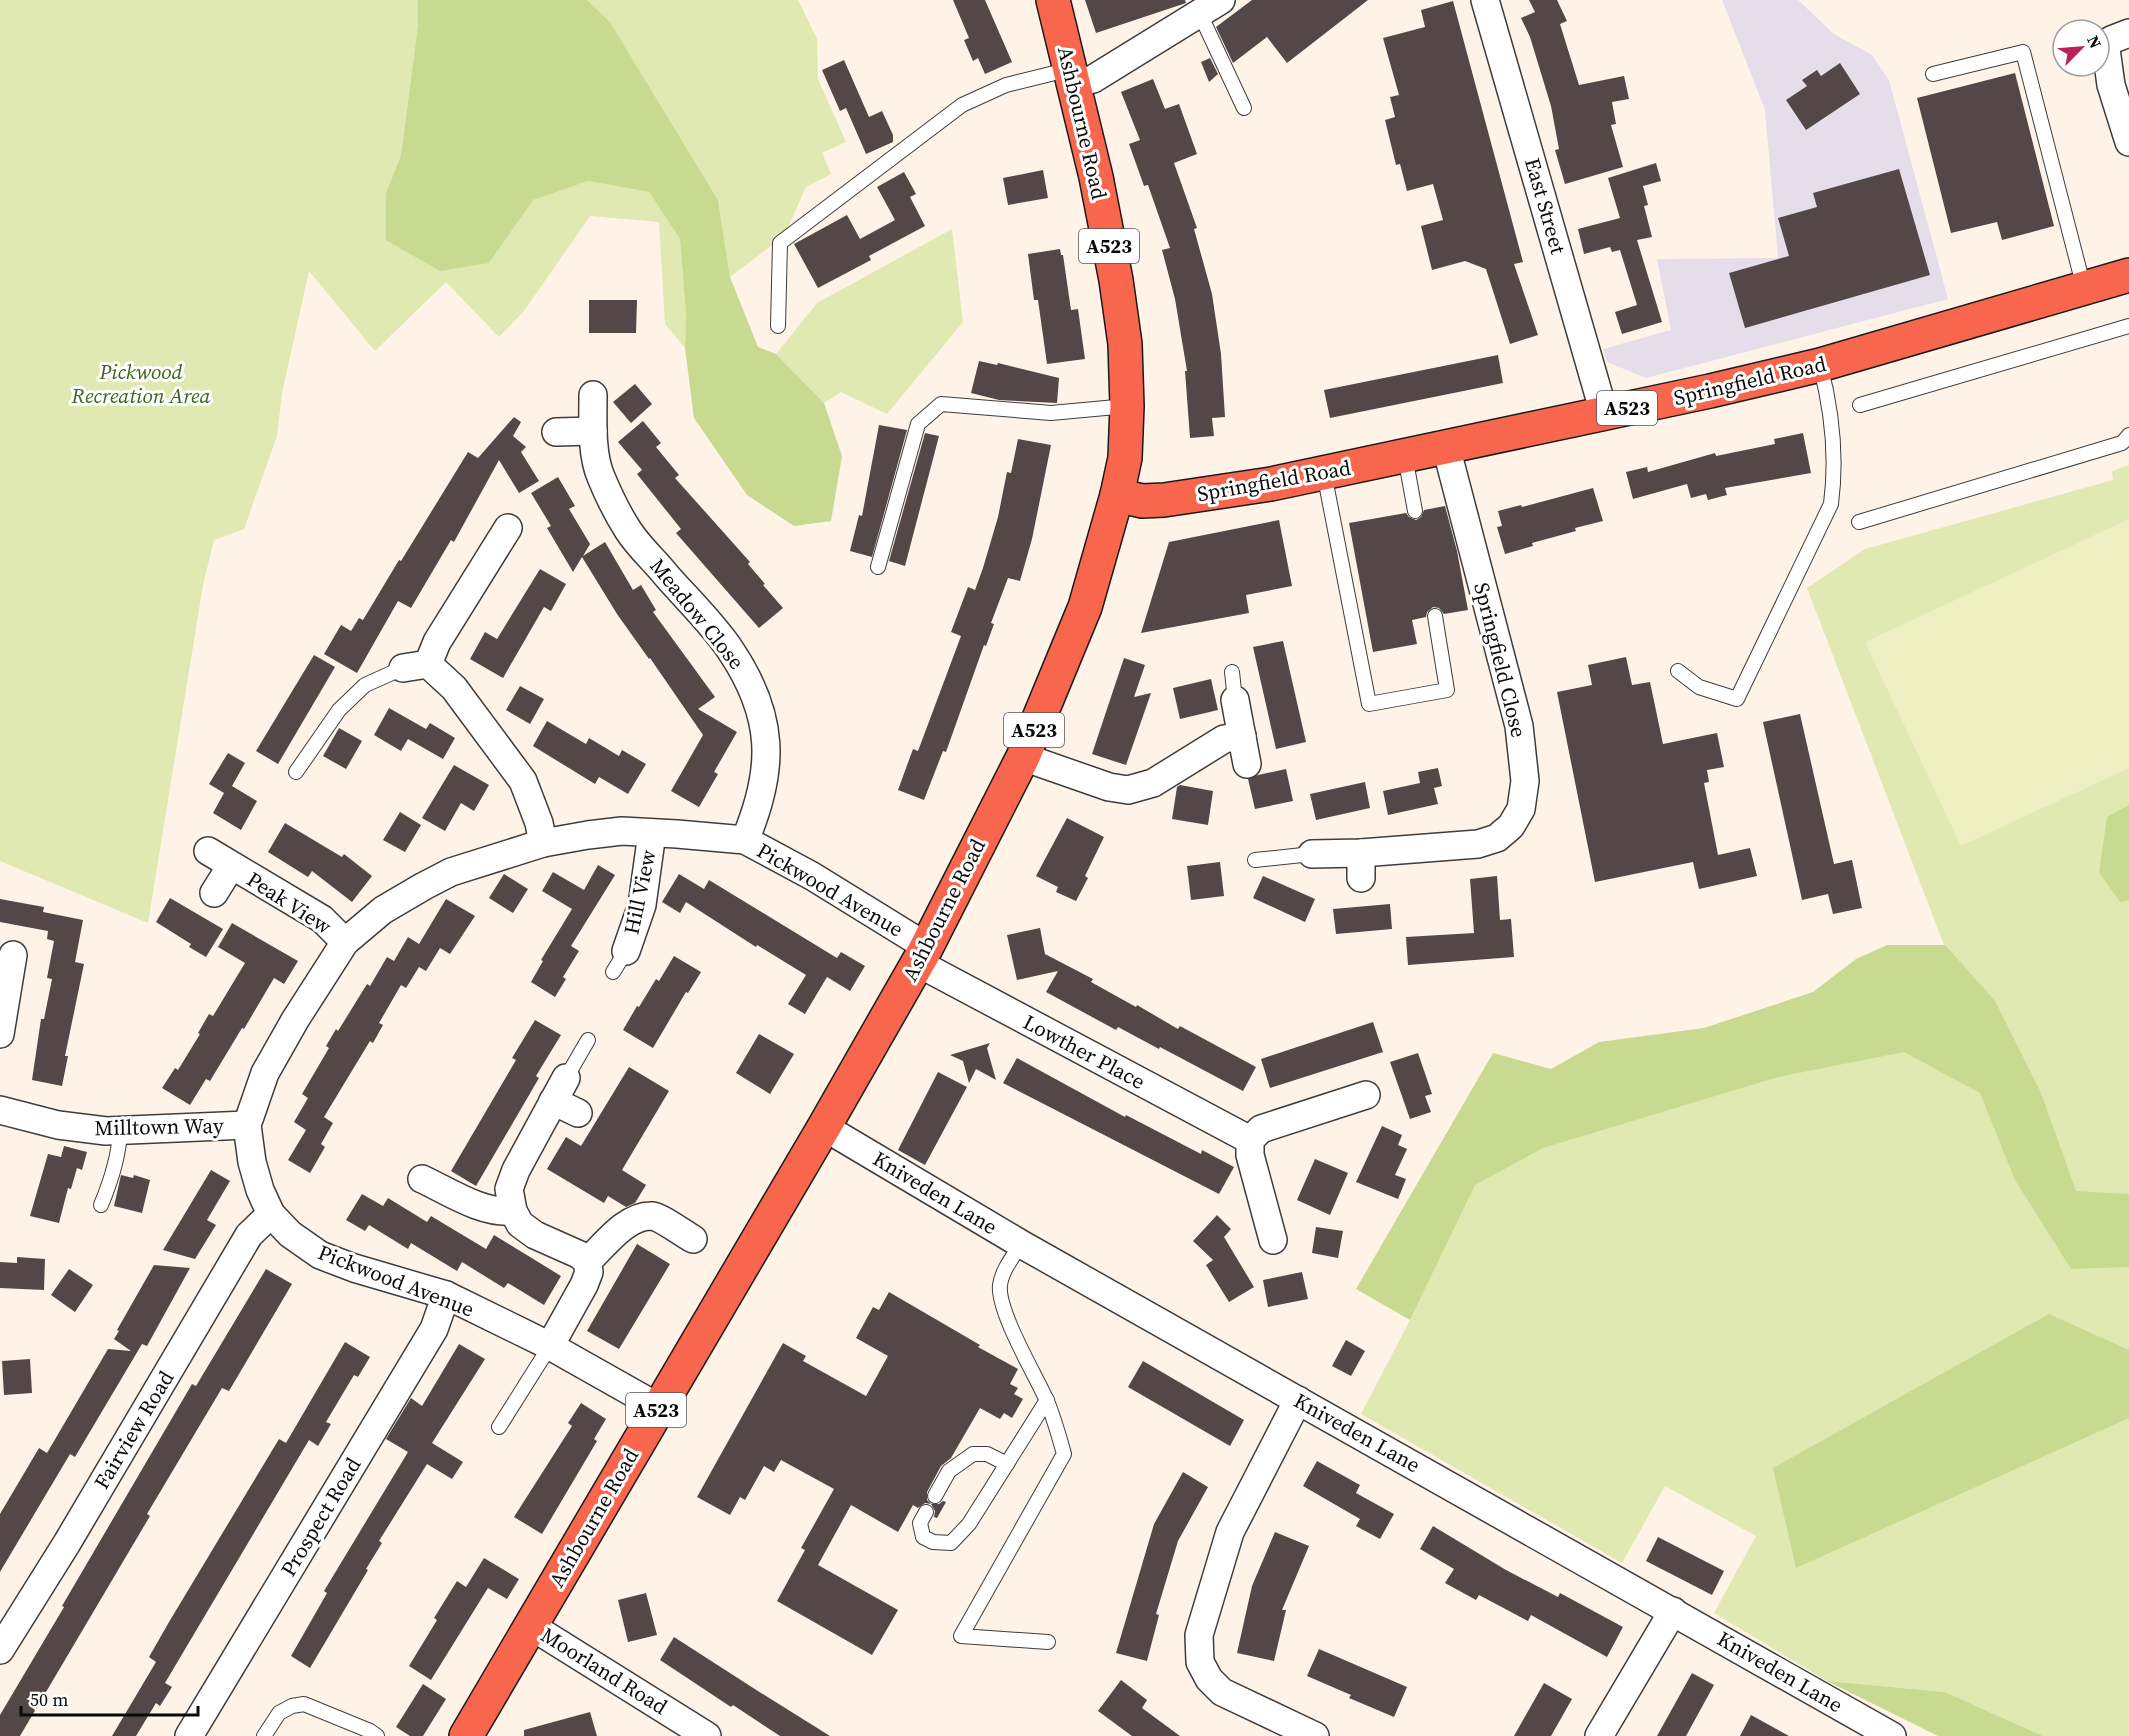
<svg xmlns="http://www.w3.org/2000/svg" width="2129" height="1736" font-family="'Source Serif 4',serif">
<rect width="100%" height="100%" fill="#fff3e8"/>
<path fill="#e5ddea" d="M1722,0H1798L1834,34L1872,55L1889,80L1948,299L1646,378L1607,362L1603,349L1671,330L1657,259L1778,258L1765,110Z"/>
<g fill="#dfe9b1">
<path d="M0,0H418V25L401,155L386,193L489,263L532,200L588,181L649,192L680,239L686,315L685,348L665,324L659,222L590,216L524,311L499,337L446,282L375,351L309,271L282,393L277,436L244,529L214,540L203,585L148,923L0,861Z"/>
<path d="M587,0H798L817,39L818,79L846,142L822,153L831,174L806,187L784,236L730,277L718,200L610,22Z"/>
<path d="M952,229L963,322L887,414L841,392L824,403L776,354L817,303Z"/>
<path d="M2129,465V1736H2043L1945,1692L1827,1681L1714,1613L1756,1536L1665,1486L1622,1563L1361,1414L1410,1320L1497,1138L1564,1082L1944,945L1807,588L1865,549L2113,480L2112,471Z"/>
</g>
<g fill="#c8da90">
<path d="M418,0H587L610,22L718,200L730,277L758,347L776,354L824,403L842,456L831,521L794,526L747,495L694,418L685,348L686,315L680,239L649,192L588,181L533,200L489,263L440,271L386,240V193L401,155L418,25Z"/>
<path d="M2129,805V900L2120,902L2099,872L2107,817Z"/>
<path d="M1887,945H1945L1995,1001L2041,1093L2076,1191L2129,1194V1267L2071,1269L2015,1180L1980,1093L1904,1052L1778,1077L1543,1148L1475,1185L1410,1320L1356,1289L1493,1053L1551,1069L1599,1042L1704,1028L1813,992L1856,959Z"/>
<path d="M2049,1314L2129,1350V1418L1796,1568L1773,1468Z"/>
<path d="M1827,1681L1945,1692L2043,1736H1938Z"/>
</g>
<path fill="#eef0c3" d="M2129,519V768L1961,846L1865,642Z"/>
<g fill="#534847">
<path d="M953,0H985L1012,62L985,74L978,58L973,61L964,40L969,38Z"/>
<path d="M1085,0H1185L1186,3L1096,33Z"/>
<path d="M1252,0H1368L1287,63L1267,37L1233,63L1216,27Z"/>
<path d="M1529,0H1557L1567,21L1560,24L1579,85L1624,76L1629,99L1612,102L1616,124L1611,125L1623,167L1565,184L1555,150L1559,149L1551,106L1530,37L1521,18L1535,12Z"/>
<path d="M1453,1L1523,262L1514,264L1538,335L1510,344L1486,269L1465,261L1432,270L1421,226L1443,220L1433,184L1407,191L1400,164L1396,165L1385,120L1395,117L1390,97L1399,95L1383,38L1425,27L1421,10Z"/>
<path d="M1210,58L1218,74L1209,82L1201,62Z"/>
<path d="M844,60L869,117L882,111L893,135V142L866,154L846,108L840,111L822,70Z"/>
<path d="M1840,63L1860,94L1806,130L1786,100L1807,86L1802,80L1817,70L1821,76Z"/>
<path d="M2015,73L2054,226L2002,240L1997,222L1951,233L1917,98Z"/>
<path d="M1153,79L1165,109L1179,104L1197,154L1174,163L1197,228L1194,229L1212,294L1221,354L1225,417L1212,418L1214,436L1190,438L1185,371H1187L1175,299L1162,250L1170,248L1148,185L1144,186L1129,144L1140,140L1121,92Z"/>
<path d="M1656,163L1661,181L1643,186L1648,205L1644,206L1652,237L1637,240L1662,322L1622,334L1615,312L1637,305L1620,250L1612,252L1610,247L1584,254L1578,229L1620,218L1608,178Z"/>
<path d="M1899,169L1930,275L1745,328L1729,273L1789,256L1778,218L1817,207L1813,193Z"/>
<path d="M1043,170L1048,198L1008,205L1003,178Z"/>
<path d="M904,172L916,194L910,197L925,226L869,256L871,260L818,288L794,244L847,215L860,239L895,220L877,187Z"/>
<path d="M1060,249L1061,255H1063L1071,310L1078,309L1085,359L1047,364L1038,300H1034L1028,254Z"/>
<path d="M589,300H637L636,333H589Z"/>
<path d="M1498,355L1503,383L1330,418L1324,390Z"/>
<path d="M979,361L997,365L998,363L1059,378L1057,403L999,400L971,393Z"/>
<path d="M635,384L652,404L631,423L613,402Z"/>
<path d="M514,417L521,422L513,436L526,447L521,452L539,481L519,493L499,460L454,542L451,540L411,608L398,601L357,673L324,654L341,625L351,631L359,618L363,620L399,560L401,561L468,452L478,458Z"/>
<path d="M643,421L661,443L656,447L679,475L675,478L750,562L748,564L765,584L763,585L783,608L759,628L676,533L681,529L637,474L642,470L618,442Z"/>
<path d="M879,425L907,430L872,557L850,551L859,515L862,516Z"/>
<path d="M925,433L939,436L905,566L889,561Z"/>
<path d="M1803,433L1811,473L1725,488L1727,495L1708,500L1706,494L1691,498L1687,484L1633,499L1626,472L1647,467L1648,472L1715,453L1716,456L1775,444L1774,439Z"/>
<path d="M1018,439L1051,445L1032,539L1020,581L1008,578L991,623L994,624L986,646L984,645L946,752L943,751L924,800L898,790L913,749L918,751L961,636L951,632L968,587L975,590L983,568L998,517L1007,472L1011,473Z"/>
<path d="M558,477L575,506L569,509L590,544L583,556L605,542L633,590L641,585L656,610L653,612L715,697L698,709L737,732L714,772L718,774L699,807L671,791L703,735L650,658L649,659L617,614L582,557L573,572L547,528L551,526L531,493Z"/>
<path d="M1593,488L1603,521L1575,528L1576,531L1532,543L1533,546L1505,554L1497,527L1502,526L1498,511L1521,505L1522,507Z"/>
<path d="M1445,506L1457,551L1468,610L1444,614L1439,608L1433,607L1427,612L1426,617L1412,620L1417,644L1373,652L1349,523L1406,513L1409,517L1416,520L1421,517L1424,510Z"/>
<path d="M1279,520L1292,586L1246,595L1249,613L1141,633L1169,542Z"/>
<path d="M540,569L566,584L551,611L544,607L503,678L470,659L485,632L497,639Z"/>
<path d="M1283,641L1306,742L1276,749L1253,647Z"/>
<path d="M314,655L335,667L278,764L256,751Z"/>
<path d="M1626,657L1632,685L1650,682L1663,744L1717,733L1724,767L1707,770L1709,782L1704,783L1718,855L1750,848L1757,876L1699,889L1693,862L1595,882L1557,692L1592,685L1588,665Z"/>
<path d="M1124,658L1145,665L1134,697L1151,693L1126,765L1092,754Z"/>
<path d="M1211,679L1218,710L1180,719L1173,688Z"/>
<path d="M520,686L544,699L530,724L506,710Z"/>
<path d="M389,708L426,729L430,723L455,738L443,759L408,739L401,751L374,735Z"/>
<path d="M1800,714L1834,864L1852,860L1862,908L1833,914L1828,894L1802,900L1763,722Z"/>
<path d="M547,721L586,744L589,738L619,756L622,750L646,764L628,794L599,777L595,784L533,746Z"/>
<path d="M339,728L362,741L346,769L323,756Z"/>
<path d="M228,753L245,763L232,786L257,801L241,830L213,813L224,793L209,784Z"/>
<path d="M454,765L489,785L474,811L461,803L445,831L422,818Z"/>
<path d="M1438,768L1442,786L1434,788L1438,804L1388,815L1383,791L1420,783L1418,772Z"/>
<path d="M1286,769L1293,801L1255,809L1248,779L1258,775Z"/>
<path d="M1365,782L1370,808L1316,820L1310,794Z"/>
<path d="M1180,785L1213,791L1208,825L1172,819L1177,787Z"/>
<path d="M400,812L421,825L405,852L383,840Z"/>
<path d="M1067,818L1104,837L1085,876L1088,878L1076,901L1056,892L1058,887L1036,876Z"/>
<path d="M285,823L342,857L344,854L372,876L352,902L312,871L308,877L268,852Z"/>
<path d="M1220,862L1224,896L1191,900L1187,866Z"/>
<path d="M598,865L615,875L571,946L579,951L563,977L566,979L555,997L531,982L543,961L541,960L572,909L542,891L553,872L584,890Z"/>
<path d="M504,874L528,889L513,913L489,898Z"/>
<path d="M679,874L704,889L709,880L837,958L841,952L865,966L850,991L827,977L805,1014L788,1004L806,975L757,945L756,947L686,902L680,913L662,902Z"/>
<path d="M1263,876L1315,899L1305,922L1253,898Z"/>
<path d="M1497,876L1500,920L1511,919L1514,957L1408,965L1406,937L1474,933L1470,879Z"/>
<path d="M170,898L223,929L206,957L189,947L191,944L156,922Z"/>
<path d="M0,899L44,907L43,912L83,920L75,962L84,964L65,1056H68L62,1086L32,1080L41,1019H44L52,979L47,978L54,941L47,939L48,931L0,922Z"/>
<path d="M446,899L475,916L450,954L440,948L426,971L419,967L406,988L401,985L379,1023L383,1025L373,1043L370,1041L324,1117L333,1123L321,1144L325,1147L310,1173L288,1160L306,1130L294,1122L308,1098L302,1094L329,1048L326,1046L336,1029L338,1031L367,984L370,986L387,957L394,961L408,937L419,944Z"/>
<path d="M1390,904L1392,929L1336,934L1333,909Z"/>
<path d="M232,923L298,961L284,984L274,978L244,1029L242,1028L210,1081L206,1079L190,1105L162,1088L175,1068L178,1070L200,1034L198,1033L209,1014L213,1016L245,963L218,947Z"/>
<path d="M1040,928L1045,954L1093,979L1091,982L1136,1007L1137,1005L1178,1029L1180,1026L1256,1067L1243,1091L1160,1047L1159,1049L1118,1027L1116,1030L1046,992L1058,971L1017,980L1007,935Z"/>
<path d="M674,956L701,972L688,993L686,992L653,1048L623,1030L637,1006L639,1007L656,979L659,981Z"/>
<path d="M535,1020L561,1035L536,1076L539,1078L476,1186L451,1171L516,1060L512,1058Z"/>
<path d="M1373,1022L1383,1052L1270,1088L1261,1059Z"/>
<path d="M759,1034L794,1054L770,1094L736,1073Z"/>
<path d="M990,1043L987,1048L996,1080L976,1069L969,1083L963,1061L950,1055Z"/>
<path d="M1418,1053L1432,1094L1425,1096L1431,1112L1410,1119L1390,1062Z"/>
<path d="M1017,1058L1125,1117L1126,1115L1201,1154L1202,1150L1234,1167L1219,1194L1003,1083Z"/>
<path d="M629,1067L669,1091L622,1170L646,1185L635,1203L626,1207L608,1196L604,1203L547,1169L566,1137L581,1146Z"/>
<path d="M938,1072L967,1087L925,1165L898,1150Z"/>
<path d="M1382,1126L1402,1135L1398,1145L1407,1149L1395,1175L1406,1179L1398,1199L1356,1182Z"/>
<path d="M64,1146L87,1152L82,1170L77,1168L71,1189L68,1188L59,1223L30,1216L48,1154L61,1157Z"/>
<path d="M1315,1159L1348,1173L1330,1215L1297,1200Z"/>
<path d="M211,1170L230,1181L207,1220L216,1225L195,1259L163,1250Z"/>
<path d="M121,1175L133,1178L134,1175L150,1180L142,1213L114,1206Z"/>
<path d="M362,1194L383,1206L388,1198L427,1222L431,1216L486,1249L494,1235L561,1276L544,1305L508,1283L504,1288L462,1262L457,1271L411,1243L408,1249L369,1225L365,1231L346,1220Z"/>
<path d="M1217,1215L1231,1229L1224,1237L1254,1287L1229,1302L1206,1265L1213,1260L1193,1241Z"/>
<path d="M1316,1227L1343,1231L1338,1258L1312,1253Z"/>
<path d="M637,1244L670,1264L619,1349L587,1331Z"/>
<path d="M17,1257L45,1259L44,1290L0,1288V1262L17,1263Z"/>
<path d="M154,1265L190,1268L147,1346L142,1344L75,1457L70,1454L0,1572V1514L39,1448L47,1453L108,1349L131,1351L114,1339L119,1331L117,1330Z"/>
<path d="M69,1269L93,1285L75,1312L51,1295Z"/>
<path d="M266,1269L292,1284L229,1391L222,1388L147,1514L150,1516L20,1736H0V1715L64,1607L62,1606L192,1384L196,1386Z"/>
<path d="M1302,1272L1308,1299L1268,1307L1263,1280Z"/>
<path d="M889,1292L980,1345L978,1347L1018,1369L1010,1384L1018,1388L1014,1394L1023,1399L1012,1418L1004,1413L1000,1419L980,1408L951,1458L941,1466L927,1492V1500L931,1504H939L943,1501L946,1502L937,1518L934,1517L935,1511L931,1504L925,1503L918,1508L913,1505L898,1532L851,1505L818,1565L898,1610L872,1655L777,1601L805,1550L801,1548L834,1489L781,1460L774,1472L764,1466L745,1500L740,1497L730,1515L697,1497L783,1343L806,1356L803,1361L866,1396L888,1356L856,1338L873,1307L879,1310Z"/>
<path d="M1346,1340L1365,1351L1351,1376L1332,1366Z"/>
<path d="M345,1342L370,1357L358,1377L354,1375L326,1422L331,1424L318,1446L309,1440L165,1683L172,1687L160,1706L156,1703L136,1736H112L156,1662L149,1657L169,1622L279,1439L286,1443Z"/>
<path d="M459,1344L485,1359L432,1443L463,1462L452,1479L427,1464L379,1541L382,1543L366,1569L368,1570L310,1668L291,1656L327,1593L324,1591L408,1452L386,1439L411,1398L422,1406Z"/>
<path d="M30,1359L32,1393L4,1395L2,1361Z"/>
<path d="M1143,1361L1244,1420L1230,1446L1128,1387Z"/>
<path d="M581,1403L606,1419L594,1439L597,1441L542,1534L514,1517L572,1426L568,1423Z"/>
<path d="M1317,1461L1360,1485L1356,1493L1394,1514L1380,1539L1356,1526L1360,1519L1303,1486Z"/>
<path d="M1183,1472L1208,1487L1178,1541L1156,1614L1159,1615L1147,1661L1116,1653L1154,1524Z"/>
<path d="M1433,1526L1506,1570L1558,1597L1560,1593L1623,1627L1607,1657L1531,1615L1528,1621L1479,1595L1476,1600L1445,1583L1454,1569L1420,1549Z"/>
<path d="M1275,1532L1309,1546L1282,1610H1286L1274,1661L1237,1653L1252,1586Z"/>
<path d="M1658,1537L1724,1571L1712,1595L1646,1561Z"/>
<path d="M484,1558L519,1579L507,1599L488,1588L431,1680L409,1666L437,1620L434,1618L457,1581L466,1587Z"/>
<path d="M646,1593L657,1635L628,1642L618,1600Z"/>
<path d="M674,1637L761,1693L830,1736H780L733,1705L731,1707L660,1660Z"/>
<path d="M1319,1649L1407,1687L1394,1717L1349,1698L1351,1695L1307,1676Z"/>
<path d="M1692,1673L1714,1685L1686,1736H1657Z"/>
<path d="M1121,1680L1147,1700L1142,1708L1180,1736H1132L1098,1711Z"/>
<path d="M1544,1683L1572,1699L1551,1736H1514Z"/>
<path d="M423,1684L446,1699L423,1736H410L396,1727Z"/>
<path d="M590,1712L597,1736H524V1730Z"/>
<path d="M1751,1715L1789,1736H1740Z"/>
</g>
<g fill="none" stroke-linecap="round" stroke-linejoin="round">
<g stroke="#3d3d3d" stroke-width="16">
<g id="lane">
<path d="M1200,14L1244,108"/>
<path d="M1933,74L2023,52L2084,288"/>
<path d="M778,326L780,243L962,105L1006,85L1071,69"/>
<path d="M1860,405L2129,326"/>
<path d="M1405,456L1415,511"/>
<path d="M1324,473L1369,704L1447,690L1435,616"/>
<path d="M1859,522L2122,443L2129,435"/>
<path d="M878,567L918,424L941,404L1051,413L1127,406"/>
<path d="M1678,671L1699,687L1737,699L1831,504C1837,458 1832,410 1820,365"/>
<path d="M1232,672L1235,700"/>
<path d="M296,772L339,710L365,685L403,668"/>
<path d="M1255,860L1312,854"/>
<path d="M613,972L626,951"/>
<path d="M566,1078L588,1040"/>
<path d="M101,1205C111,1181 119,1157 120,1131"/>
<path d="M1021,1244C1013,1257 1002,1270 1000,1285C997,1311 1035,1374 1047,1401C1054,1418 1059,1436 1064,1454L961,1636L1048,1642"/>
<path d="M499,1427L550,1346"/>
<path d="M935,1496L949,1471L973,1454H987L1007,1464"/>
<path d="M926,1512L920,1523L923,1537L933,1542L951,1543L969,1524L1047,1400"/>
<path d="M264,1736L279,1713L292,1706L304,1704L370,1731L377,1736"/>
</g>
</g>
<g stroke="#3d3d3d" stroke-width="30">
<g id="street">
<path d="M1485,0L1604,413"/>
<path d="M2129,33L2111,40L2106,49L2111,85L2129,142"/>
<path d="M1074,84L1093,79L1221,0"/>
<path d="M593,395C593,420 591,454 601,477C608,494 617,513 628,530C638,546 654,560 666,575C686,598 715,626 731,651C775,717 775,769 745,840"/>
<path d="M556,432L593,431"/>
<path d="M428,664L454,688L523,781L539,823L543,843"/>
<path d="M403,668L428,664L437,642L508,528"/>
<path d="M1235,700L1247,764"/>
<path d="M1023,757L1109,787L1128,790L1153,783L1224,739L1242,736"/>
<path d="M208,851L322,919L345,942"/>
<path d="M1361,853V878"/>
<path d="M1312,854L1361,853L1478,844L1497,838L1511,826L1521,809L1525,781L1519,726L1446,447"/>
<path d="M214,893L231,866"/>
<path d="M626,951L642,905L652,833"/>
<path d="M918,963L1250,1140"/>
<path d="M0,1034L13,955"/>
<path d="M553,1101L578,1113"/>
<path d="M0,1110L58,1125L106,1131L247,1125"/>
<path d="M824,1127L1021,1244L1892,1736"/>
<path d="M422,1179C450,1192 482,1214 513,1211"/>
<path d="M1273,1240L1250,1155V1140L1261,1129L1366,1095"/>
<path d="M587,1262C604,1246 626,1215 652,1216C661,1217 684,1234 693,1239"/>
<path d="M550,1346L584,1285L589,1272L587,1262L580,1255L535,1235L520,1224L513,1211L509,1189L516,1170L566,1078"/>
<path d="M1298,1400L1230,1532L1199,1635L1200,1662L1209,1679L1222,1692L1315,1736"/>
<path d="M658,1407L550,1346L446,1295L354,1268L320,1255L290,1234L271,1214L260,1190L252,1162L247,1125L265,1073L295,1020L345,942L383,910L424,886L451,872L543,843L588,835L622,831L677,834L745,840L812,876L927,947"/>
<path d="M531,1626L707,1736"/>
<path d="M0,1650L67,1543L249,1235L271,1214"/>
<path d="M189,1736L434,1329L446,1295"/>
<path d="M1599,1736L1673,1611"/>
</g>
</g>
<g stroke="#1b1b1b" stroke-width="36">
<g id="highway">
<path d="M1117,495L1142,501L1164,500L1271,484L1710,391L1820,365L2129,275"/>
<path d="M466,1736L824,1127L924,952L1023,757L1085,607L1117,495L1125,458L1127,406L1125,344L1116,280L1096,177L1053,0"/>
</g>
</g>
<use href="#lane" stroke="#fff" stroke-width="14"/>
<use href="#street" stroke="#fff" stroke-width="27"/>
<use href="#highway" stroke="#f8674d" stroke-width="33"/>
</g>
<g text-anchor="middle" stroke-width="6" stroke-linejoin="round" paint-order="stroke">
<g fill="#fff" stroke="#545454" stroke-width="1.5">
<rect x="1079" y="229" width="60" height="34" rx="4.5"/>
<rect x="1597" y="391" width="60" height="34" rx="4.5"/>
<rect x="1004" y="713" width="60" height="34" rx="4.5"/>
<rect x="626" y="1393" width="60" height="34" rx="4.5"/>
</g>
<g font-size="20" font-weight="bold" fill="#0a0a0a">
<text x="1109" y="253">A523</text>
<text x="1627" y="415">A523</text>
<text x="1034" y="737">A523</text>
<text x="656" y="1417">A523</text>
</g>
<g font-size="21" fill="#0a0a0a" stroke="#fff">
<text transform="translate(1082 123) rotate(77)" y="7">Ashbourne Road</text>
<text transform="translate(1545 206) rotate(74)" y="7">East Street</text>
<text transform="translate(1750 381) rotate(-13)" y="7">Springfield Road</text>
<text transform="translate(1274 481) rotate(-10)" y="7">Springfield Road</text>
<text transform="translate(697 614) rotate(51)" y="7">Meadow Close</text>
<text transform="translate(1500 660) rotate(76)" y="7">Springfield Close</text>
<text transform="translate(830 890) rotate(30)" y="7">Pickwood Avenue</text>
<text transform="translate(640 892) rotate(-78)" y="7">Hill View</text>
<text transform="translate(289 903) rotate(33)" y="7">Peak View</text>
<text transform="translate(944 910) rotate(-63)" y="7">Ashbourne Road</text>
<text transform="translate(1084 1052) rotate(28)" y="7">Lowther Place</text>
<text transform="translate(159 1127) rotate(-1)" y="7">Milltown Way</text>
<text transform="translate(935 1193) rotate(31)" y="7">Kniveden Lane</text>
<text transform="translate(396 1281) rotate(21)" y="7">Pickwood Avenue</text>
<text transform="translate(134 1430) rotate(-59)" y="7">Fairview Road</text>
<text transform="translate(1357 1433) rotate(29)" y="7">Kniveden Lane</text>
<text transform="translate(321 1517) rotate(-59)" y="7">Prospect Road</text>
<text transform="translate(594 1518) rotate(-60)" y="7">Ashbourne Road</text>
<text transform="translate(604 1671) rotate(32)" y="7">Moorland Road</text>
<text transform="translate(1780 1672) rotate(30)" y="7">Kniveden Lane</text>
</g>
<g font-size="21" font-style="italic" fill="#3f621a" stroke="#fff">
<text x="141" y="379">Pickwood<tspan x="141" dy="24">Recreation Area</tspan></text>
</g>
</g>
<g transform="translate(2081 48) rotate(65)"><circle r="28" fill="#ffffff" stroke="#9d9d9d" stroke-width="1.5"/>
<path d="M0-4.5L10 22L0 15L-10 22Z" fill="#bc2057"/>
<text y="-9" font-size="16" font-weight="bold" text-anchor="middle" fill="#0a0a0a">N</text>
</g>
<path d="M21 1706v9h177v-9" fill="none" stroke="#0a0a0a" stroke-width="3"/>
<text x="30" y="1706" font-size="18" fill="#0a0a0a" stroke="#ffffff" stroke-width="4.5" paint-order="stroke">50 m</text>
</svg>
